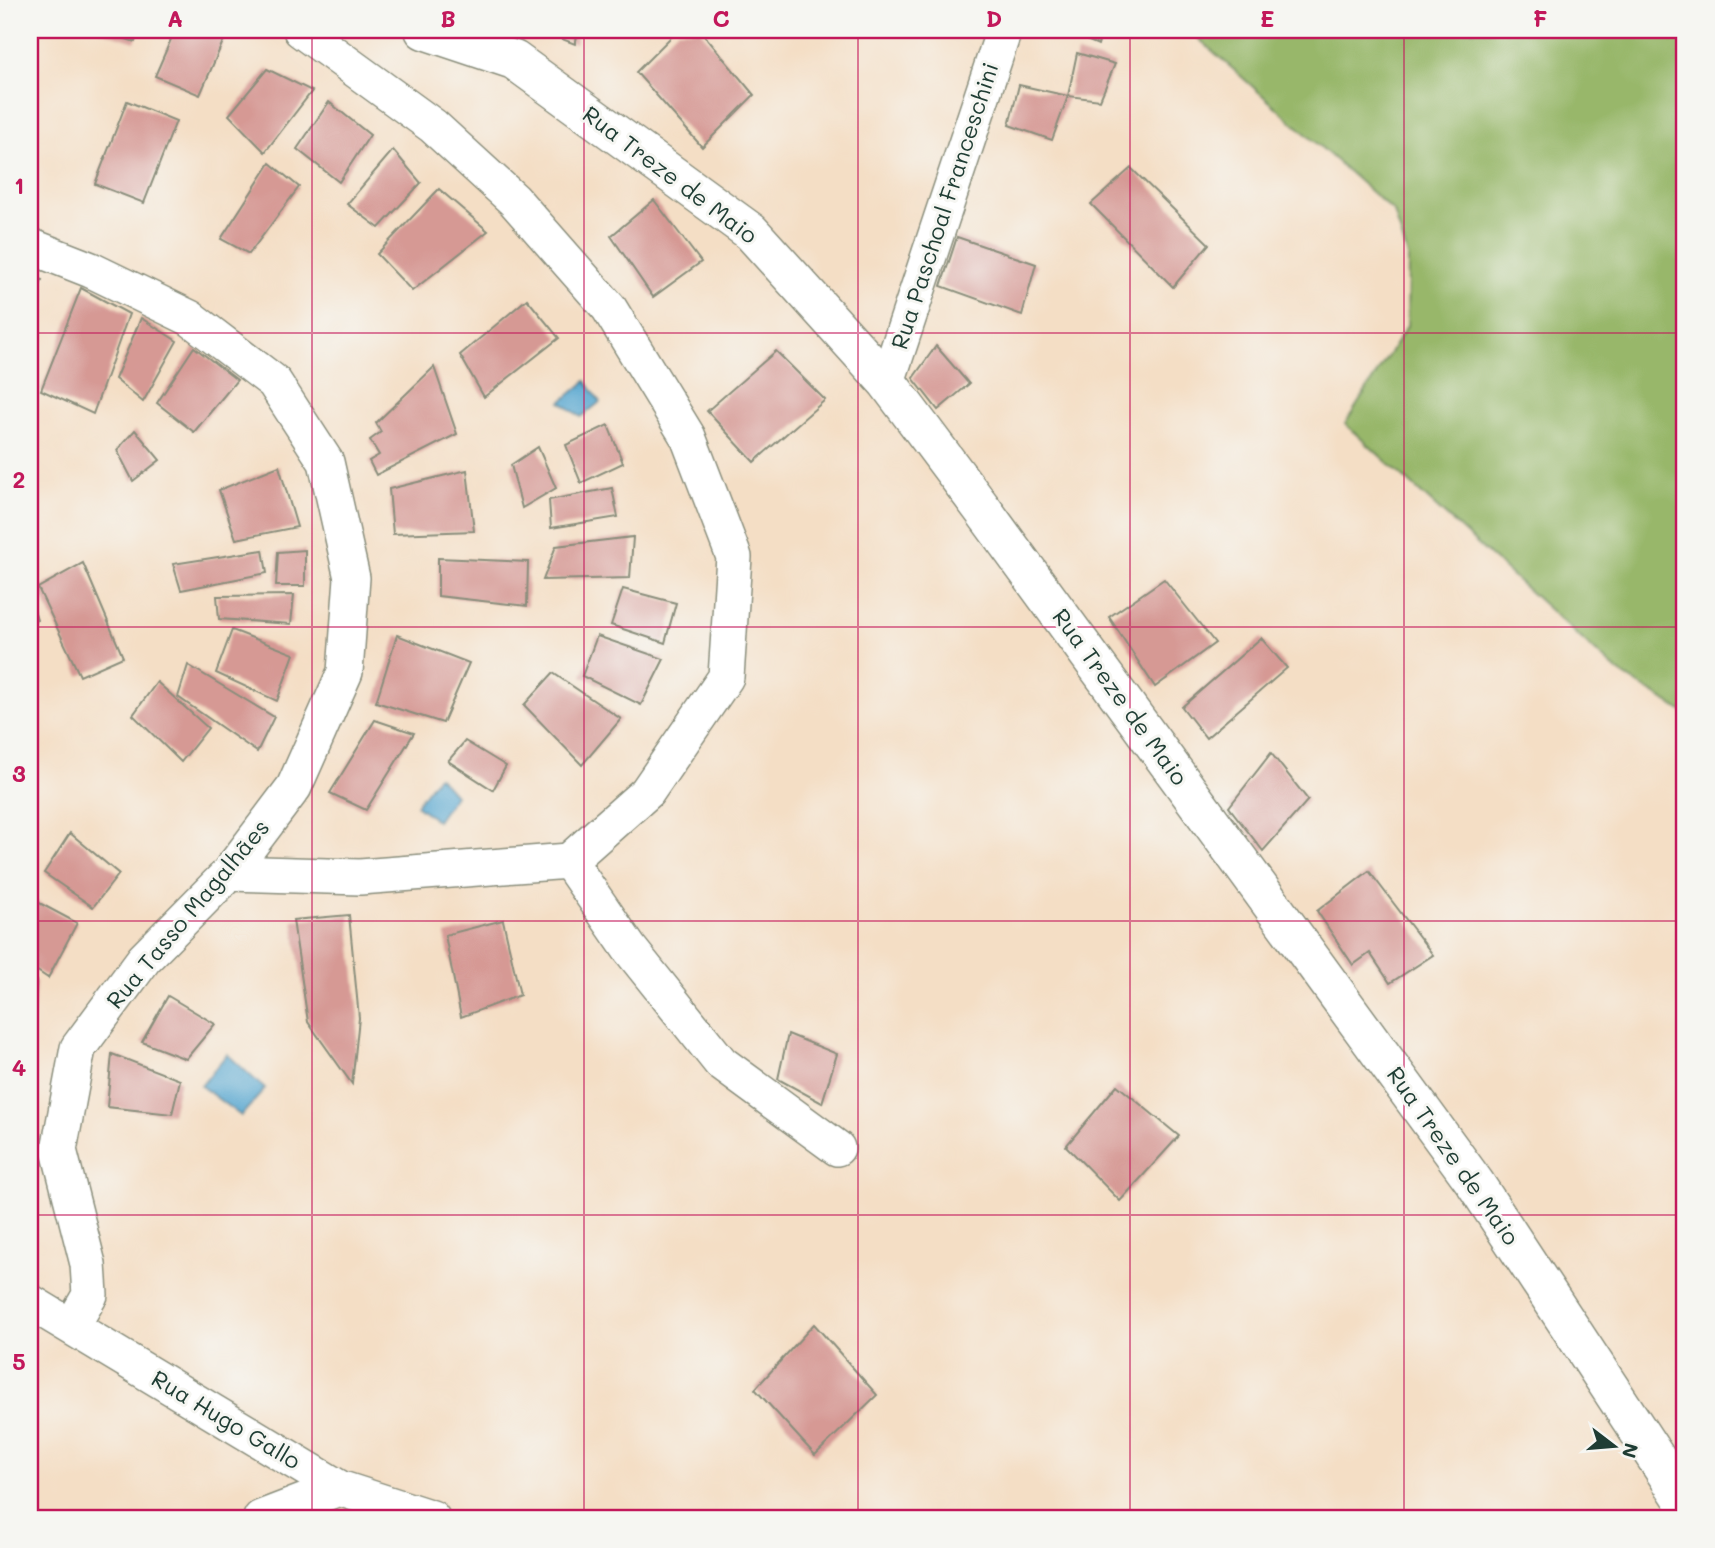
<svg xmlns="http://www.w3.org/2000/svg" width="1715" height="1548" font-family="Mali,sans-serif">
<rect width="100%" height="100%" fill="#f6f6f2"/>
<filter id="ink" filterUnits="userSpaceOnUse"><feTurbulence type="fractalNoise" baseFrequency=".0143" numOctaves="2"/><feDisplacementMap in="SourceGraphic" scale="14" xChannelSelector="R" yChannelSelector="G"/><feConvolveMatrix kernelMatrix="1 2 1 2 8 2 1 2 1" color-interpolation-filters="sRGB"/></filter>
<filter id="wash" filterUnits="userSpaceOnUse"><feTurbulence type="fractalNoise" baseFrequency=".00686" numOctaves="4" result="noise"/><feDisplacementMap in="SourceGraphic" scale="28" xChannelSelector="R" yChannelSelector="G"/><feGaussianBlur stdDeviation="1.57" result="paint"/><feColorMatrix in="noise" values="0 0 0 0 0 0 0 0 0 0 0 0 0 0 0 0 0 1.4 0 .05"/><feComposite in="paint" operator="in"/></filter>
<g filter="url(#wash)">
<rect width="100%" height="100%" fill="#f4dec5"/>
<path fill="#98b76a" stroke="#5c7a4f" stroke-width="2" d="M1189,30H1685V713L1617,671L1345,424L1407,326L1408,257L1394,212Z"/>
<g fill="#55a5cf" stroke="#3a7182" stroke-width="2">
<path d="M586,381L600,402L581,417L561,402Z"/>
<path d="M438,776L455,795L437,821L416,805Z"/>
<path d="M227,1054L265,1089L241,1116L201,1086Z"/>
</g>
<g id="blocks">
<g fill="#d69994">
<path d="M98,30H139L135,42Z"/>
<path d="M175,30H228L200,95L155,76Z"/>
<path d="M539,30H579L575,44Z"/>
<path d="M678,30H700L754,95L702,147L636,72Z"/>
<path d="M1062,30H1102L1098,45Z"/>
<path d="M1077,53L1115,64L1100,100L1068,96Z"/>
<path d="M267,69L312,91L265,152L229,115Z"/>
<path d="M1019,85L1068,96L1052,140L1009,125Z"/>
<path d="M127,101L176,121L144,203L95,184Z"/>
<path d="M329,102L370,135L339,182L297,149Z"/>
<path d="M393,150L421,183L379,228L347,204Z"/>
<path d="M270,163L299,187L249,254L221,239Z"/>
<path d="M1131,168L1209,244L1173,287L1091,204Z"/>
<path d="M439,189L488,231L412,291L377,254Z"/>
<path d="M654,200L701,262L653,297L611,236Z"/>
<path d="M957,237L1036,264L1022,315L941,286Z"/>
<path d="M30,276L42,280L30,315Z"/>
<path d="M81,288L129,314L93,414L41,390Z"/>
<path d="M527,299L559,338L484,397L460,355Z"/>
<path d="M141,318L177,341L143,402L115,379Z"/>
<path d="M936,346L969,384L938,410L913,378Z"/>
<path d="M194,347L237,380L194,432L157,403Z"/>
<path d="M776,351L825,400L754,462L707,411Z"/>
<path d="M434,367L457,434L376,475L369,461L379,455L370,440L381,432L376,423Z"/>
<path d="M608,425L623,463L581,483L566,445Z"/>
<path d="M135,430L160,460L133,481L117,450Z"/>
<path d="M538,447L556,488L522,508L511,465Z"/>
<path d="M279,466L297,527L236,539L219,490Z"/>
<path d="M467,470L474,531L393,534L389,489Z"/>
<path d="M612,488L618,517L551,528L549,500Z"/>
<path d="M633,537L630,578L543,580L556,546Z"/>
<path d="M263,550L267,573L181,590L173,564Z"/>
<path d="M305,550V586H276L278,552Z"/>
<path d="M438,558L528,562L527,606L438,596Z"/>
<path d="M83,563L123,657L80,676L38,588Z"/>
<path d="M1164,579L1215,643L1155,687L1109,617Z"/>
<path d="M623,589L676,603L665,643L611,625Z"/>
<path d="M294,595L291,624L219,619L217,596Z"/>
<path d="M30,597L37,620L30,622Z"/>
<path d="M232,630L294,654L277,701L216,673Z"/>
<path d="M397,635L469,663L443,723L376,702Z"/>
<path d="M597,636L664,659L641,705L582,676Z"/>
<path d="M1261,638L1287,668L1206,738L1182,707Z"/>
<path d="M188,665L274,717L257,752L178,697Z"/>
<path d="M553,673L621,719L582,765L524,705Z"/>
<path d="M157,682L208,728L181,762L133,715Z"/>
<path d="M375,720L414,733L366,810L330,793Z"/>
<path d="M465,741L506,766L493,790L448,761Z"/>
<path d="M1271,753L1308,800L1263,851L1229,807Z"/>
<path d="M70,833L119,874L93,907L44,873Z"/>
<path d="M1369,871L1433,955L1390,983L1370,953L1353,965L1317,911Z"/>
<path d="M30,898L77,923L48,978L30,966Z"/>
<path d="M349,915L359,1018L352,1084L308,1022L293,920Z"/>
<path d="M503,920L520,995L461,1017L445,935Z"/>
<path d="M30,981H36L32,1039H30Z"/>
<path d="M168,996L215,1024L186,1059L142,1042Z"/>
<path d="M788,1034L837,1054L822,1103L778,1079Z"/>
<path d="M112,1054L180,1080L172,1114L107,1107Z"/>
<path d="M1117,1085L1179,1136L1120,1201L1066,1146Z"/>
<path d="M814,1324L877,1395L815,1455L755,1389Z"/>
</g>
</g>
</g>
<g filter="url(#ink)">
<use href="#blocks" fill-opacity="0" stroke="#8a8e7c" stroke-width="2"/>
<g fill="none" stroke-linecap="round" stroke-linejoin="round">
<g stroke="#8a8e7c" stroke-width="38">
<g id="minor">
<path d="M30,246L91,270L190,318L274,382L326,462L352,578L345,672L294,787L229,873L144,959L78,1048L59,1150L88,1264L90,1295L72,1326"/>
<path d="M887,382L1004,30"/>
<path d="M569,861L629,948L721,1063L837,1148"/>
<path d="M229,873L360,877L569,861L647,792L726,677L734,557L688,437L609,308L514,200L433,126L301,30"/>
<path d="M30,1302L339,1488L432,1518"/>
<path d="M261,1518L339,1488"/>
</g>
</g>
<g stroke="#8a8e7c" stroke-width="41">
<path id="tertiary" d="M424,30L514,60L751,232L887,382L983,510L1475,1183L1685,1502"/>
</g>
<use href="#minor" stroke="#fff" stroke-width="35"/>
<use href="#tertiary" stroke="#fff" stroke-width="38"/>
</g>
</g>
<path fill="none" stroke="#c2185b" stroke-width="2" stroke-opacity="0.55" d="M312,30V1518M584,30V1518M858,30V1518M1130,30V1518M1404,30V1518M30,333H1685M30,627H1685M30,921H1685M30,1215H1685"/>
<g text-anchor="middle" stroke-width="6" stroke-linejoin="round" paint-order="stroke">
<g font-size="23" fill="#1f3d34" stroke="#f6f6f2">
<text transform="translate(670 175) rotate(37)" y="8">Rua Treze de Maio</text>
<text transform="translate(945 206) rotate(-72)" y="8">Rua Paschoal Franceschini</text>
<text transform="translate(1120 697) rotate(54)" y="8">Rua Treze de Maio</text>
<text transform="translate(188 914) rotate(-50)" y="8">Rua Tasso Magalhães</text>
<text transform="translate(1453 1156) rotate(55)" y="8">Rua Treze de Maio</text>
<text transform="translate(226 1420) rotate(31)" y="8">Rua Hugo Gallo</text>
</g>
</g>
<rect width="1715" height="1548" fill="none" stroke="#f6f6f2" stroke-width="77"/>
<g transform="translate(1614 1446) rotate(106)" stroke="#f6f6f2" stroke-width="5" paint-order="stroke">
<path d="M0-5L12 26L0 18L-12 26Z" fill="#1f3d34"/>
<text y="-10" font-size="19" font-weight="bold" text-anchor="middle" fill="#1f3d34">N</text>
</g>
<rect x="38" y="38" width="1638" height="1472" fill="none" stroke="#c2185b" stroke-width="2.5"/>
<g font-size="23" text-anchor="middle" font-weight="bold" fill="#c2185b">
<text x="175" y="27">A</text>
<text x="448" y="27">B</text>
<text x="721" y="27">C</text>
<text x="994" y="27">D</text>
<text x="1267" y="27">E</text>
<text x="1540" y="27">F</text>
<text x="19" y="194">1</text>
<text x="19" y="488">2</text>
<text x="19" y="782">3</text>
<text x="19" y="1076">4</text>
<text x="19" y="1370">5</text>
</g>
</svg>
